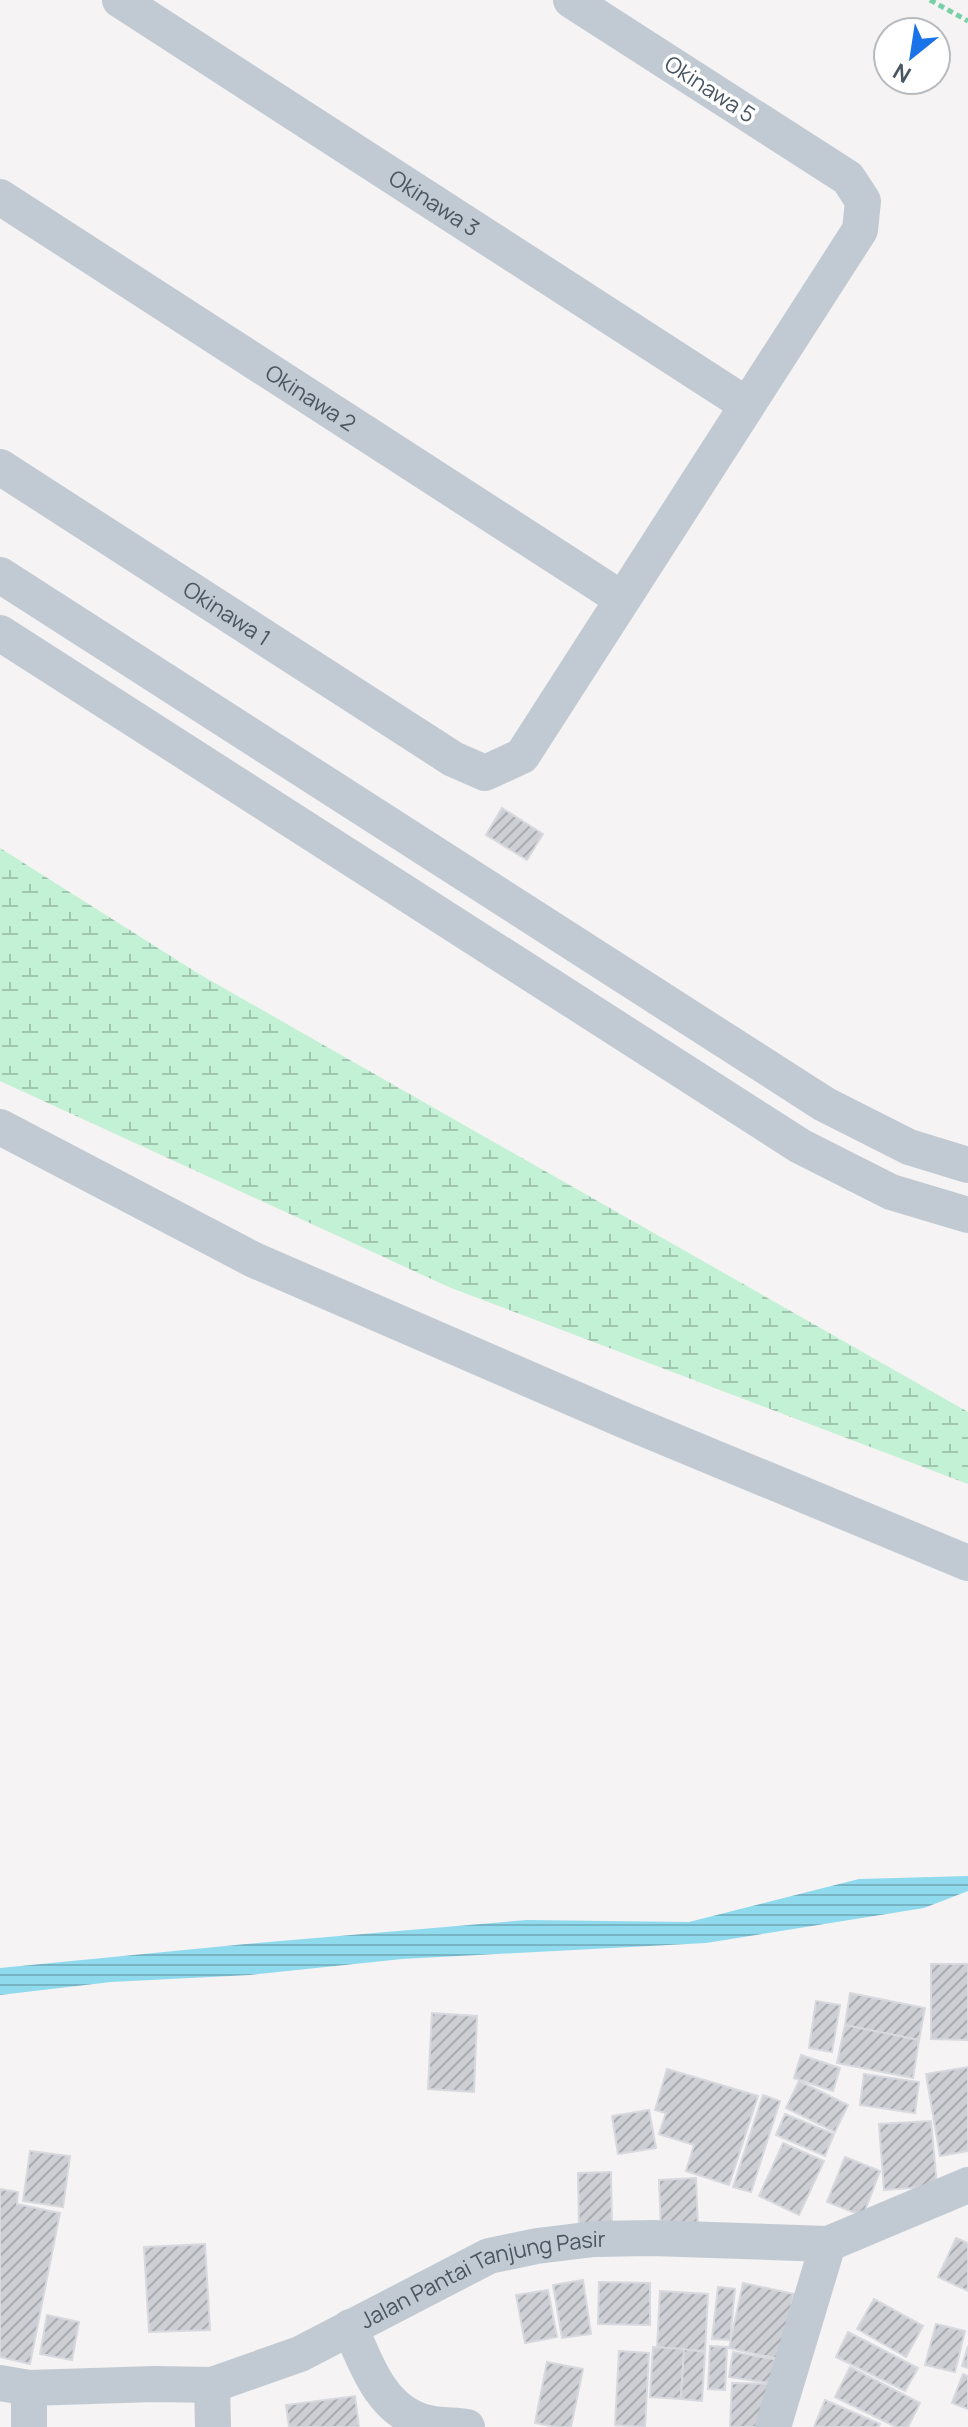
<svg xmlns="http://www.w3.org/2000/svg" width="968" height="2427" font-family="Manrope,sans-serif">
<defs>
<pattern id="wetland-marsh" width="20" height="14" patternUnits="userSpaceOnUse" patternTransform="scale(2)"><rect width="20" height="14" fill="#c3f1d5"/><path d="M1 5h8M5 5V1M11 12h8M15 12V8" fill="none" stroke="#a0c6b0"/></pattern>
<pattern id="water-rules" width="6" height="5" patternUnits="userSpaceOnUse" patternTransform="scale(2)"><rect width="6" height="5" fill="#90daee"/><path d="M0 2.5h6" fill="none" stroke="#78b4c4"/></pattern>
<pattern id="building-hatch" width="6" height="6" patternUnits="userSpaceOnUse" patternTransform="scale(2)"><rect width="6" height="6" fill="#cdcfd5"/><path d="M-1 1l2-2M0 6l6-6M5 7l2-2" fill="none" stroke="#a8abb0"/></pattern>
</defs>
<rect width="100%" height="100%" fill="#f5f3f3"/>
<path fill="url(#wetland-marsh)" d="M0,848L199,974L968,1412V1484L451,1288L0,1081Z"/>
<path fill="url(#water-rules)" d="M968,1876V1891L924,1908L706,1943L402,1959L250,1975L111,1982L0,1995V1968L246,1944L527,1920L689,1922L859,1879Z"/>
<g fill="url(#building-hatch)" stroke="#d7d9de" stroke-width="2">
<path d="M502,808L543,834L527,860L486,835Z"/>
<path d="M931,1964H968V2040L931,2039Z"/>
<path d="M850,1993L925,2008L919,2040L845,2025Z"/>
<path d="M816,2001L840,2005L832,2052L809,2048Z"/>
<path d="M432,2013L477,2016L474,2092L428,2089Z"/>
<path d="M845,2025L919,2040L913,2078L837,2063Z"/>
<path d="M801,2055L840,2068L833,2091L794,2078Z"/>
<path d="M968,2067V2151L940,2156L926,2074Z"/>
<path d="M667,2069L758,2096L729,2185L686,2171L694,2145L659,2134L666,2113L655,2110Z"/>
<path d="M864,2074L919,2082L915,2113L860,2105Z"/>
<path d="M799,2081L848,2105L835,2132L786,2108Z"/>
<path d="M763,2095L780,2101L751,2192L733,2187Z"/>
<path d="M649,2110L656,2148L618,2154L612,2116Z"/>
<path d="M785,2114L834,2134L825,2156L776,2135Z"/>
<path d="M931,2121L937,2186L884,2190L879,2124Z"/>
<path d="M783,2143L824,2161L799,2215L759,2196Z"/>
<path d="M30,2151L70,2156L63,2207L23,2201Z"/>
<path d="M845,2157L880,2171L863,2216L827,2202Z"/>
<path d="M611,2172L612,2229L579,2230L578,2173Z"/>
<path d="M696,2178L698,2228L661,2229L659,2180Z"/>
<path d="M0,2189L18,2192L17,2204L60,2213L30,2364L0,2357Z"/>
<path d="M956,2238L968,2243V2291L938,2277Z"/>
<path d="M205,2244L210,2330L149,2332L144,2247Z"/>
<path d="M583,2280L591,2334L562,2338L553,2285Z"/>
<path d="M599,2282L650,2283V2325L598,2324Z"/>
<path d="M743,2283L794,2294L779,2359L729,2348Z"/>
<path d="M718,2287L735,2289L730,2340L712,2339Z"/>
<path d="M548,2290L557,2337L525,2343L516,2295Z"/>
<path d="M660,2291L708,2294L705,2351L657,2348Z"/>
<path d="M874,2299L923,2326L906,2357L857,2329Z"/>
<path d="M47,2315L79,2322L72,2360L40,2354Z"/>
<path d="M936,2324L965,2331L955,2372L925,2365Z"/>
<path d="M848,2332L918,2368L905,2391L836,2357Z"/>
<path d="M710,2346L727,2347L725,2390L708,2389Z"/>
<path d="M968,2346V2368L962,2366Z"/>
<path d="M653,2347L684,2349L681,2399L650,2397Z"/>
<path d="M684,2349L705,2352L702,2401L681,2399Z"/>
<path d="M619,2351L649,2353L645,2427L615,2425Z"/>
<path d="M733,2352L779,2360L775,2384L729,2377Z"/>
<path d="M547,2362L583,2369L571,2427H557L535,2423Z"/>
<path d="M850,2367L920,2403L908,2427H896L835,2397Z"/>
<path d="M963,2374L968,2376V2409L952,2403Z"/>
<path d="M732,2383L770,2384L768,2427H730Z"/>
<path d="M355,2396L359,2427H289L286,2405Z"/>
<path d="M825,2400L880,2424L878,2427H814Z"/>
</g>
<g fill="none" stroke-linecap="round" stroke-linejoin="round">
<path stroke="#7ad0a6" stroke-width="5" stroke-dasharray="6 4" stroke-linecap="butt" d="M930,0L968,21"/>
<g stroke="#c1cad2" stroke-width="36">
<path id="s1" d="M120,0L747,405"/>
<path id="s2" d="M0,197L622,599"/>
<path id="s3" d="M0,467L453,759L485,773L522,756L860,230L863,201L848,178L571,0"/>
<path d="M0,575L824,1104L909,1147L968,1165"/>
<path d="M0,633L800,1146L891,1192L968,1215"/>
<path d="M0,1127L254,1260L628,1422L968,1563"/>
<path d="M350,2327C366,2364 381,2410 424,2422C437,2426 453,2425 467,2427"/>
<path id="s4" d="M0,2383L29,2388L155,2384L212,2385L300,2354L489,2256L537,2246L594,2239L652,2238L828,2244L968,2185"/>
<path d="M212,2385L213,2427"/>
<path d="M29,2388V2427"/>
<path d="M773,2427L828,2244"/>
</g>
</g>
<g text-anchor="middle" stroke-width="7" stroke-linejoin="round" paint-order="stroke">
<g font-size="22" fill="#4a5661" stroke="#fff">
<text transform="translate(710 89) rotate(33)" y="8">Okinawa 5</text>
<text dy="8" stroke="none"><textPath href="#s1" startOffset="374">Okinawa 3</textPath></text>
<text dy="8" stroke="none"><textPath href="#s2" startOffset="370">Okinawa 2</textPath></text>
<text dy="8" stroke="none"><textPath href="#s3" startOffset="270">Okinawa 1</textPath></text>
<text dy="8" stroke="none"><textPath href="#s4" startOffset="506">Jalan Pantai Tanjung Pasir</textPath></text>
</g>
</g>
<g transform="translate(912 56) rotate(210)"><circle r="38" fill="#ffffff" stroke="#b7bbc0" stroke-width="2"/>
<path d="M0-6L14 30L0 20L-14 30Z" fill="#1a73e8"/>
<text y="-12" font-size="22" font-weight="bold" text-anchor="middle" fill="#4a5661">N</text>
</g>
</svg>
